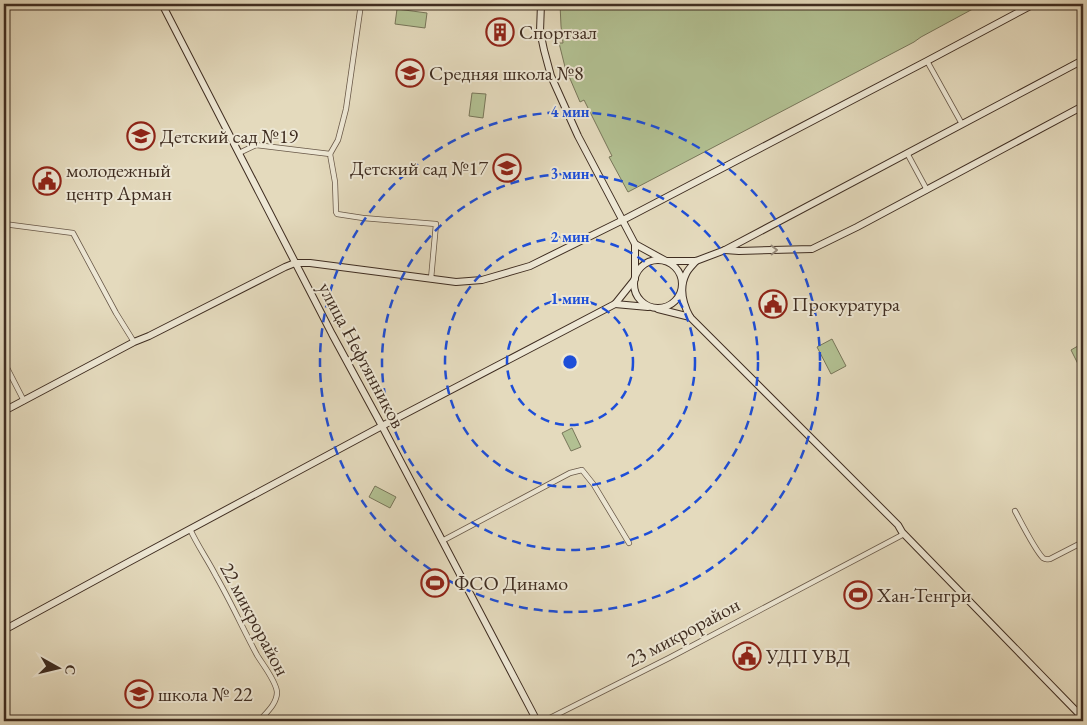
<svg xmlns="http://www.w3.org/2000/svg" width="1087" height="725" font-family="'EB Garamond',serif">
<rect width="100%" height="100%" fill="#e4dabd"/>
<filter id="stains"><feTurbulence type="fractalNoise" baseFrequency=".004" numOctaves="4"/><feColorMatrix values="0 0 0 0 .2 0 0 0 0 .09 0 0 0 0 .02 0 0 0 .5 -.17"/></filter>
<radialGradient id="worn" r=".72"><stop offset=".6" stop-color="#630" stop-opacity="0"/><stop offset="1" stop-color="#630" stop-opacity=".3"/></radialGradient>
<g fill="#b2c092" stroke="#78765a">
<path d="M560,4H982L921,37L914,42L628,192L609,157L612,156L584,100L580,102L565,67L559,43H563L561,26Z"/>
<path d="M397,9L427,13L425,28L395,24Z"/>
<path d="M472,93L486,94L483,118L469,116Z"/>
<path d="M832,339L846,366L831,374L817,347Z"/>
<path d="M1083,343V374L1071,350Z"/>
<path d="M572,428L581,447L571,451L562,433Z"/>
<path d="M375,486L396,497L390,508L369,497Z"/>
</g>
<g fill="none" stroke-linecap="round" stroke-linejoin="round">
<g stroke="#685848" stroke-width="6">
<g id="street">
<path d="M927,61L962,124"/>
<path d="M239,153L256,145L330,154L335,182L336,212L337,214L363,218L436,224L431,279"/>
<path d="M907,153L927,190"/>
<path d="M330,154L338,140L346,109L361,4"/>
<path d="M4,224L73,233L116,313L134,342"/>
<path d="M4,362L24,401"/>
<path d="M1015,511C1021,522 1035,550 1043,558C1046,560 1047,559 1050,559L1083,542"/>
<path d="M190,529C197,545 208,560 216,576C231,602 243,629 257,655C263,665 276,681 277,692C277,704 266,713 259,721"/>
<path d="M442,541L570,473L582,470L594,485L629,543"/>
<path d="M544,721L669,658L904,534"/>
</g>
</g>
<g stroke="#3f2d21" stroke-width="8">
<g id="secondary">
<path d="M162,4L332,334L382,426L537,721"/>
<path d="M635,244L666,261H696L725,250L1083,60"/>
<path d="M725,250L739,251L812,249L857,227L1083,106"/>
<circle cx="658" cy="284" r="24"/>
<path d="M696,261C693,265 688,269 686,274C679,288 683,304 690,317L898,525L902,532L1083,718"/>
<path d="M615,304L648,307"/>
<path d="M658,309L690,317"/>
<path d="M4,411L134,342L149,336L285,267L295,263H310L456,282L482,280L530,266L623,220L927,61L1034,4"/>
<path d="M4,630L127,563L382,426L615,304L635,279V244L578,136L551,76L544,50L540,31L541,4"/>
</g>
</g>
<use href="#street" stroke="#ede7d4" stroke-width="4.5"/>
<use href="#secondary" stroke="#ede7d4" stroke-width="6"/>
</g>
<defs><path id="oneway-chevron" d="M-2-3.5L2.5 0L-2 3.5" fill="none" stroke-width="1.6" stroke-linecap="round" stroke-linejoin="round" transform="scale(1.25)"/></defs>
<use stroke="#968a7a" href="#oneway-chevron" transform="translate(774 250) rotate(-1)"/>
<g fill="none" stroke="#1d4ed8" stroke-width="2.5" stroke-dasharray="9 6">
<circle cx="570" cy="362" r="63"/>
<circle cx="570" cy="362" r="125"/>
<circle cx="570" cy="362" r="188"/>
<circle cx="570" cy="362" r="250"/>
</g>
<defs>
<g id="building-ring" transform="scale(1.4375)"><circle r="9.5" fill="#ede7d4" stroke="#8f2418" stroke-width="1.5"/><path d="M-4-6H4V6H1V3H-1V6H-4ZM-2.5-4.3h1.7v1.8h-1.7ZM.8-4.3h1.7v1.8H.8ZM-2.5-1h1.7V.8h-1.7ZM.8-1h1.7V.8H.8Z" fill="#8f2418"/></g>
<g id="school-ring" transform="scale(1.4375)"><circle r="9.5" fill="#ede7d4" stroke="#8f2418" stroke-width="1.5"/><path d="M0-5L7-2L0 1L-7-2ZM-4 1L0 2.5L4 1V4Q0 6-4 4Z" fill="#8f2418"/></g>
<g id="civic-ring" transform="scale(1.4375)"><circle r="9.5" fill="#ede7d4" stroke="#8f2418" stroke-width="1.5"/><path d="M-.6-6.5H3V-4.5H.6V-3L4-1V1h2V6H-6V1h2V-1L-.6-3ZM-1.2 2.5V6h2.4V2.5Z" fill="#8f2418"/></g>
<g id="stadium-ring" transform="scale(1.4375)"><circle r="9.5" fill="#ede7d4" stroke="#8f2418" stroke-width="1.5"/><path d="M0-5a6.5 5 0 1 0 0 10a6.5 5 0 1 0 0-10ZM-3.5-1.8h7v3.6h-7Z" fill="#8f2418"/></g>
</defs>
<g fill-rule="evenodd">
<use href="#building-ring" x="500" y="32"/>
<use href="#school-ring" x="410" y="73"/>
<use href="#school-ring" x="141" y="136"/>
<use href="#school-ring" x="507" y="168"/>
<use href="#civic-ring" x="47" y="181"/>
<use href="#civic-ring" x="773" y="304"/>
<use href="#stadium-ring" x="435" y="583"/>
<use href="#stadium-ring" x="858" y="595"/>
<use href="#civic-ring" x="747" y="656"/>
<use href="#school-ring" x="139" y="694"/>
</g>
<g text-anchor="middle" stroke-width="4" stroke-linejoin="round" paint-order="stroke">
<g font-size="20" fill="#3f2d21" stroke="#ede7d4" text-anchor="start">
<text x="519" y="39">Спортзал</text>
<text x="429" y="80">Средняя школа №8</text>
<text x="160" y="143">Детский сад №19</text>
<text x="488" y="175" text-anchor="end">Детский сад №17</text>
<text x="66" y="177">молодежный<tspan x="66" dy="23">центр Арман</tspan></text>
<text x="792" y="311">Прокуратура</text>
<text x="454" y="590">ФСО Динамо</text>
<text x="877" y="602">Хан-Тенгри</text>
<text x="766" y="663">УДП УВД</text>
<text x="158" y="701">школа № 22</text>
</g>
<g font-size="20" fill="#3f2d21" stroke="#ede7d4">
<text transform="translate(362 355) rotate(62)" y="7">улица Нефтянников</text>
<text transform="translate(255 619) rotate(62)" y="7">22 микрорайон</text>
<text transform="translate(683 632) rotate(-28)" y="7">23 микрорайон</text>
</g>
</g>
<circle cx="570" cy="362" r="8" fill="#1d4ed8" stroke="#ede7d4" stroke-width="2.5"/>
<g font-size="15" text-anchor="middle" font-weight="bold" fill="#1d4ed8" stroke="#ede7d4" stroke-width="4" stroke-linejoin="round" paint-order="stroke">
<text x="570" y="117">4 мин</text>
<text x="570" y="179">3 мин</text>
<text x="570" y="242">2 мин</text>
<text x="570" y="304">1 мин</text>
</g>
<rect width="1087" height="725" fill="none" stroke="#e4dabd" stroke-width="20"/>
<rect x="5" y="5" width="1077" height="715" fill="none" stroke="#3f2d21" stroke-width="2.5"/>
<rect x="10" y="10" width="1067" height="705" fill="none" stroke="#3f2d21"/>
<g transform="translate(58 668) rotate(98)" stroke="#ede7d4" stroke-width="4" paint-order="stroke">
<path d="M0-4L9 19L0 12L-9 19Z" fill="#3f2d21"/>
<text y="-8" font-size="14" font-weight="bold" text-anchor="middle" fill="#3f2d21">С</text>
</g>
<rect width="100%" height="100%" filter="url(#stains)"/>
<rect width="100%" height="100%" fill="url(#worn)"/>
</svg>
